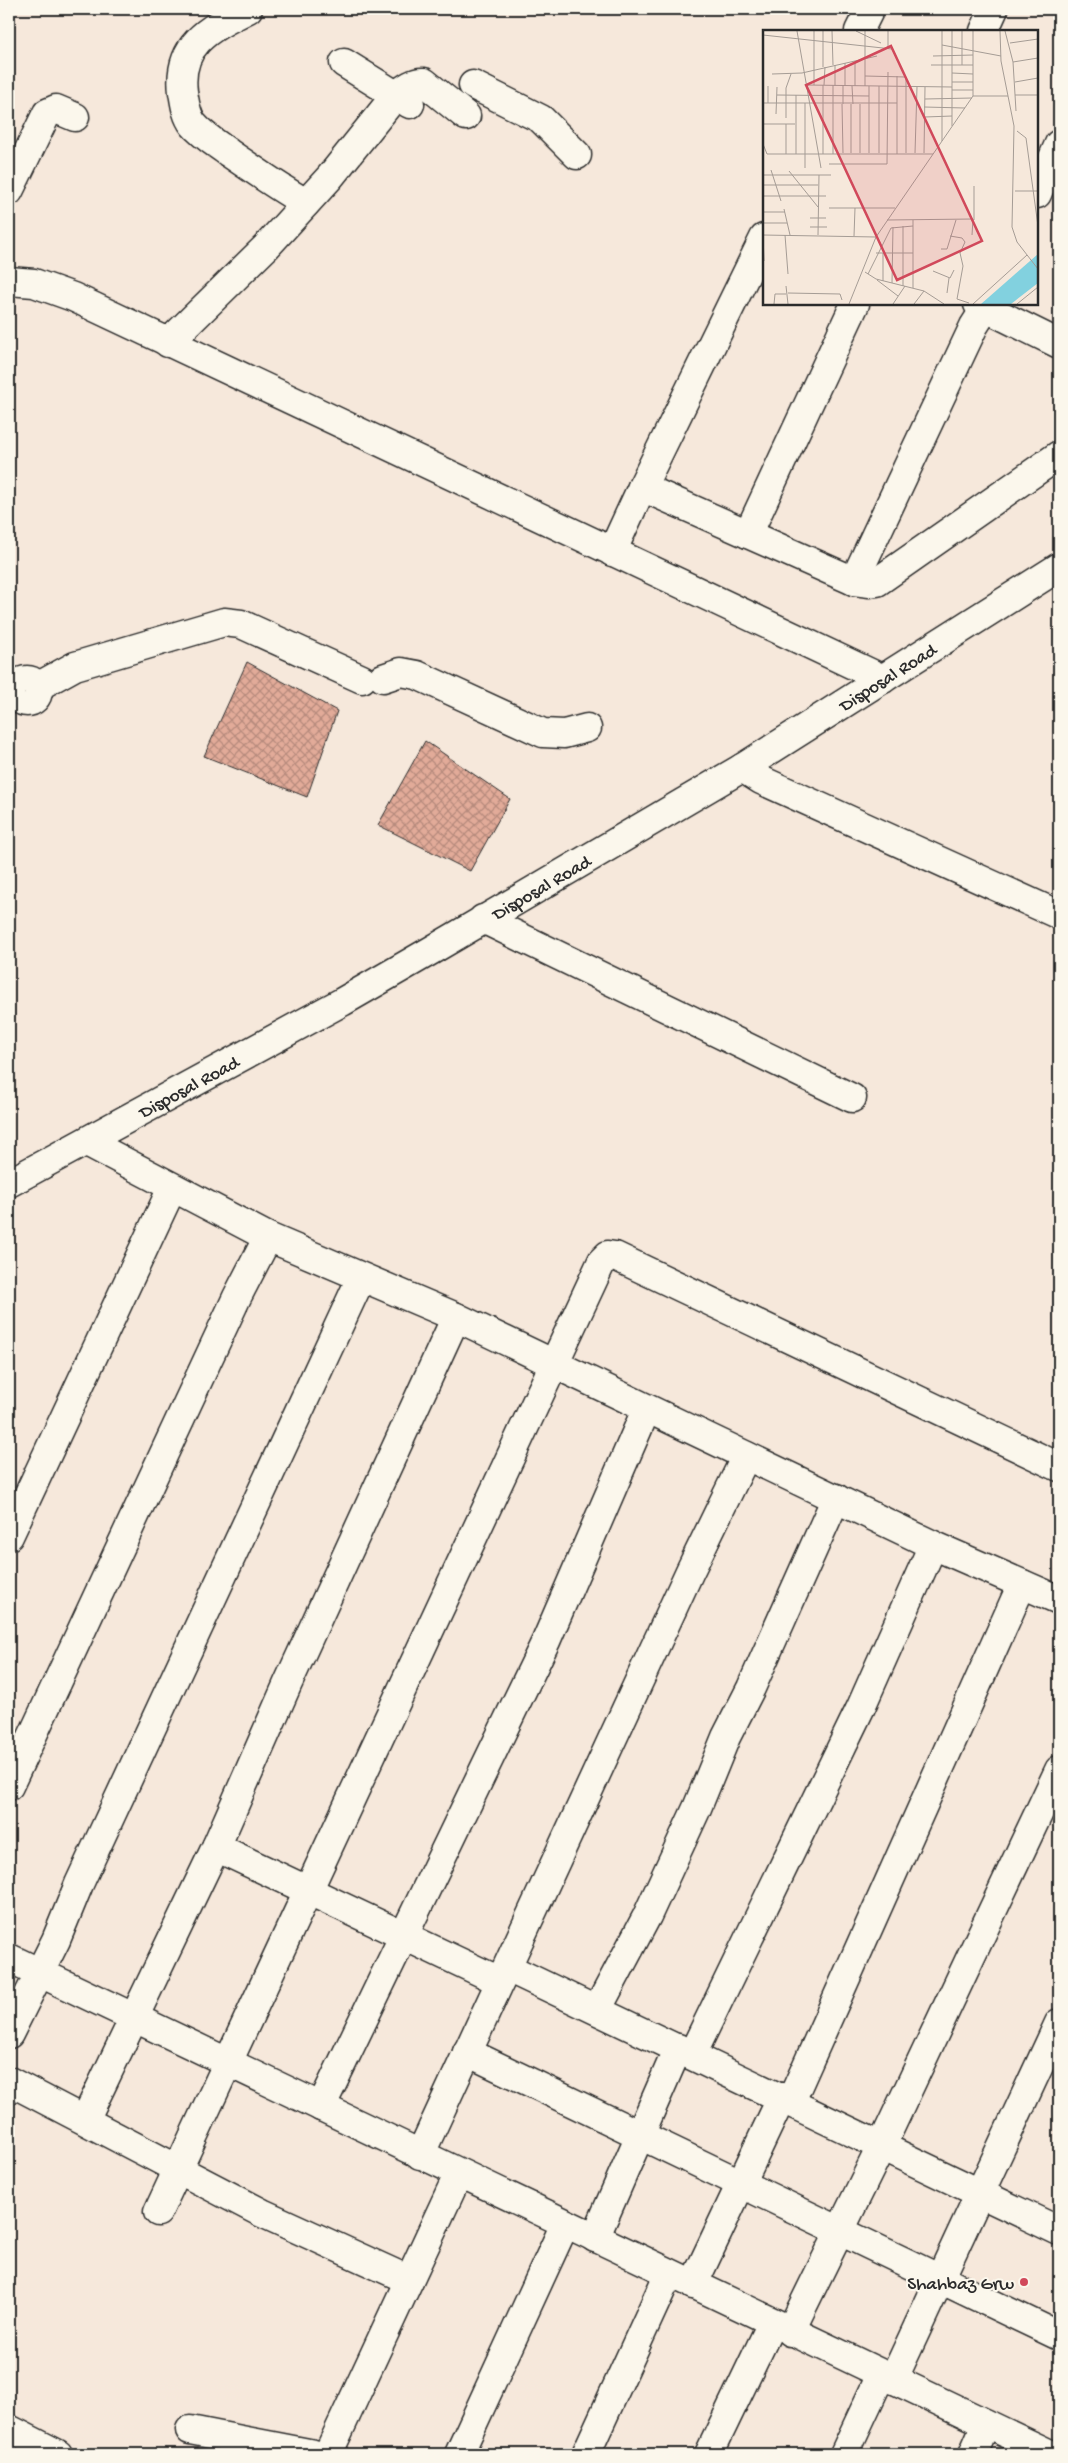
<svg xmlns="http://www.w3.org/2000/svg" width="1068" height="2463" font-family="'Gochi Hand',sans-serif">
<defs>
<pattern id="building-cross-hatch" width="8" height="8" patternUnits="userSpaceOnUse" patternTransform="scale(1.25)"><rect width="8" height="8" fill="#e2ab99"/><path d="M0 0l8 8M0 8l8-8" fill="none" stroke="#b78b7d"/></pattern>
</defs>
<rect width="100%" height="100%" fill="#f6e8db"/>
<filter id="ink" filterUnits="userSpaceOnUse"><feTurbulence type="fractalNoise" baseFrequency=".02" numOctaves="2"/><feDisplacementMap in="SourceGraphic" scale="10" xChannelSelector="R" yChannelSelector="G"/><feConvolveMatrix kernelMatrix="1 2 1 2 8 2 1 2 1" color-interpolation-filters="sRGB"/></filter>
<g filter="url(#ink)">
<g fill="url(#building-cross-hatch)" stroke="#2b2b2b">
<path d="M247,662L337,711L307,797L204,756Z"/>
<path d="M425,741L510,799L470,871L378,825Z"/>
</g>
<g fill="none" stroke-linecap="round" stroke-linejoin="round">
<g stroke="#2b2b2b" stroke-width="31">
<g id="minor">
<path d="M248,9C211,28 177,43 183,92C185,103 186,115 193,124C203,136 217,144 229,153C254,170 279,188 306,203"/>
<path d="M859,31L870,9"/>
<path d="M984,31L994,9"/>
<path d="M344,63L410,104"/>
<path d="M473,85L541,119L577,155"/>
<path d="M9,191L47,113L56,109L75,117"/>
<path d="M1037,194L1059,144"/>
<path d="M9,281L34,283L73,297L883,679"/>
<path d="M978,304L1059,344"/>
<path d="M168,343L266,247L330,177L395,96C403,90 413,81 424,82L466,116"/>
<path d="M642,487L764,238"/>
<path d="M748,534L855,304"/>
<path d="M612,552L642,487L854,581L870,583L877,582L1059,455"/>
<path d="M854,581L974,326L988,304"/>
<path d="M383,678L401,672L417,675L543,733L564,734L587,728"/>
<circle cx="27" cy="691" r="11"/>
<path d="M37,687L75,666L224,622L241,624L362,679"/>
<path d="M742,768L761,780L1059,915"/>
<path d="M483,919L852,1098"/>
<path d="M87,1142L268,1237L456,1317L933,1545L1059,1600"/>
<path id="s1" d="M9,1183L342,1002L432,950L742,768L1059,567"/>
<path d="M9,1536L172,1188"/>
<path d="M9,1786L237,1297L268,1237"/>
<path d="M216,1847L491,1977L501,1976L510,1969L1059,2231"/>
<path d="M9,1958L1050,2454"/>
<path d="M597,2010L647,1916L697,1808L726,1737L751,1688L836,1498"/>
<path d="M9,2034L56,1940L79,1884L361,1278"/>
<path d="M467,2052L1059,2336"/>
<path d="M692,2055L861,1707L933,1545"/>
<path d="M9,2081L262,2213L409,2280"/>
<path d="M791,2101L1022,1584"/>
<path d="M321,2107L546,1641L646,1410"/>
<path d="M85,2120L216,1847L288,1683L456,1317"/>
<path d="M420,2155L690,1571L746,1456"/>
<path d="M158,2212L602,1261L608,1255L615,1256L1059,1467"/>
<path d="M595,2238L678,2048"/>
<path d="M693,2285L782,2097"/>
<path d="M790,2332L882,2145L1059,1770"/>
<path d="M893,2380L1059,2023"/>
<path d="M9,2429L58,2454"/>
<path d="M190,2430L314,2454"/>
<path d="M328,2454L459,2173"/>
<path d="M459,2454L565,2224"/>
<path d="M586,2454L669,2273"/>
<path d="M709,2454L772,2323"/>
<path d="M844,2454L881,2375"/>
<path d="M973,2454L986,2424"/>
</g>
</g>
<use href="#minor" stroke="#fbf7ec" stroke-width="28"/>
</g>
</g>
<circle fill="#d1495b" stroke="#fbf7ec" stroke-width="2" cx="1024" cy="2282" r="5"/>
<g text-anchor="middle" stroke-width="4" stroke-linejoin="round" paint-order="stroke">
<g font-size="19" fill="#2b2b2b" stroke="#fbf7ec">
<text dy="7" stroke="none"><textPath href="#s1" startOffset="1014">Disposal Road</textPath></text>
<text dy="7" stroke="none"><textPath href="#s1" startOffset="609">Disposal Road</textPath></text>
<text dy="7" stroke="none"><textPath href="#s1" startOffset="204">Disposal Road</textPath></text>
</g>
<g font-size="19" fill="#2b2b2b" stroke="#fbf7ec" text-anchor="end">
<text x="1014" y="2289">Shahbaz Grw</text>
</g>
</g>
<g transform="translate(763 30)">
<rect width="275" height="275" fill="#f6e8db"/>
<path d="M275,224V253L248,274H218Z" fill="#82d1df"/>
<path fill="none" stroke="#a59c95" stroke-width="1" d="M34,1L58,138M51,1V55M60,1V37M69,1L70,35M93,1L118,13M125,1V19M179,1V111M189,1V96M237,1L238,31L251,96L249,197L254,212L275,239M242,1L250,32L253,81M0,5L129,19M247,13L275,9M179,15L238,26M170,26L210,25M92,31V56M250,32L275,28M82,33V56M168,35H210M199,35V1M189,43L210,44M9,44L39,43L114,26M102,46L143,47V123M134,46V124M189,52H210M252,52L275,48M44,55L189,57M61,55L62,37M72,56V35M89,56L90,74M102,56V1M106,56V123M116,56V123M189,60H210M14,65L106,66M33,65V124M252,65H275M210,66H245M162,69L209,68M0,73H134M5,73V56M42,73V138M79,74L80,123M80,74V56M161,77L202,78M13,84L14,57M162,87L189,86M23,88V58L28,44M0,94H32M254,101L263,108L275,196M0,114L4,124H170M88,123V74M97,123V74M152,123L154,57M161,123L162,57M23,124V94M60,124V55M70,124V55M66,134H124L125,42M8,140L18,171M26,141L55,177M0,145H68M0,155H55M211,156V190M252,161H275M0,166H63M66,178H132M21,179L27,205M0,182H22M47,188H63M124,190L210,189L209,205M0,193H24M47,197H64M0,205L113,207M0,205L1,231M22,205L25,244M55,205L56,145M91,206L92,178M187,206L199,208L202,212L197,223L200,236L194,269L206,273M178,219H184L193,190M113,223H150M120,223V251M170,241L187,248L191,240M102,242L113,249L161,261L181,274M105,244L128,198L150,196V190M114,250L135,266M129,253L130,197M23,256L25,274M140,256V196M150,258V196M25,263L77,264L79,270M184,263L186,248M11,274L12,264H23M86,274L113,207L210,66V1M130,274L142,256M151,274L161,261M210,274L264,225M254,274L275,257"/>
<path fill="#d1495b" fill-opacity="0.15" stroke="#d1495b" stroke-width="2.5" d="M128,16L219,211L134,250L43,55Z"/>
<rect width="275" height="275" fill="none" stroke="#2b2b2b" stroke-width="2.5"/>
</g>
<rect width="1068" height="2463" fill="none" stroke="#fbf7ec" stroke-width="30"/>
<rect x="15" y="15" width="1038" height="2433" fill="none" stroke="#2b2b2b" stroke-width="2" filter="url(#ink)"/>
</svg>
